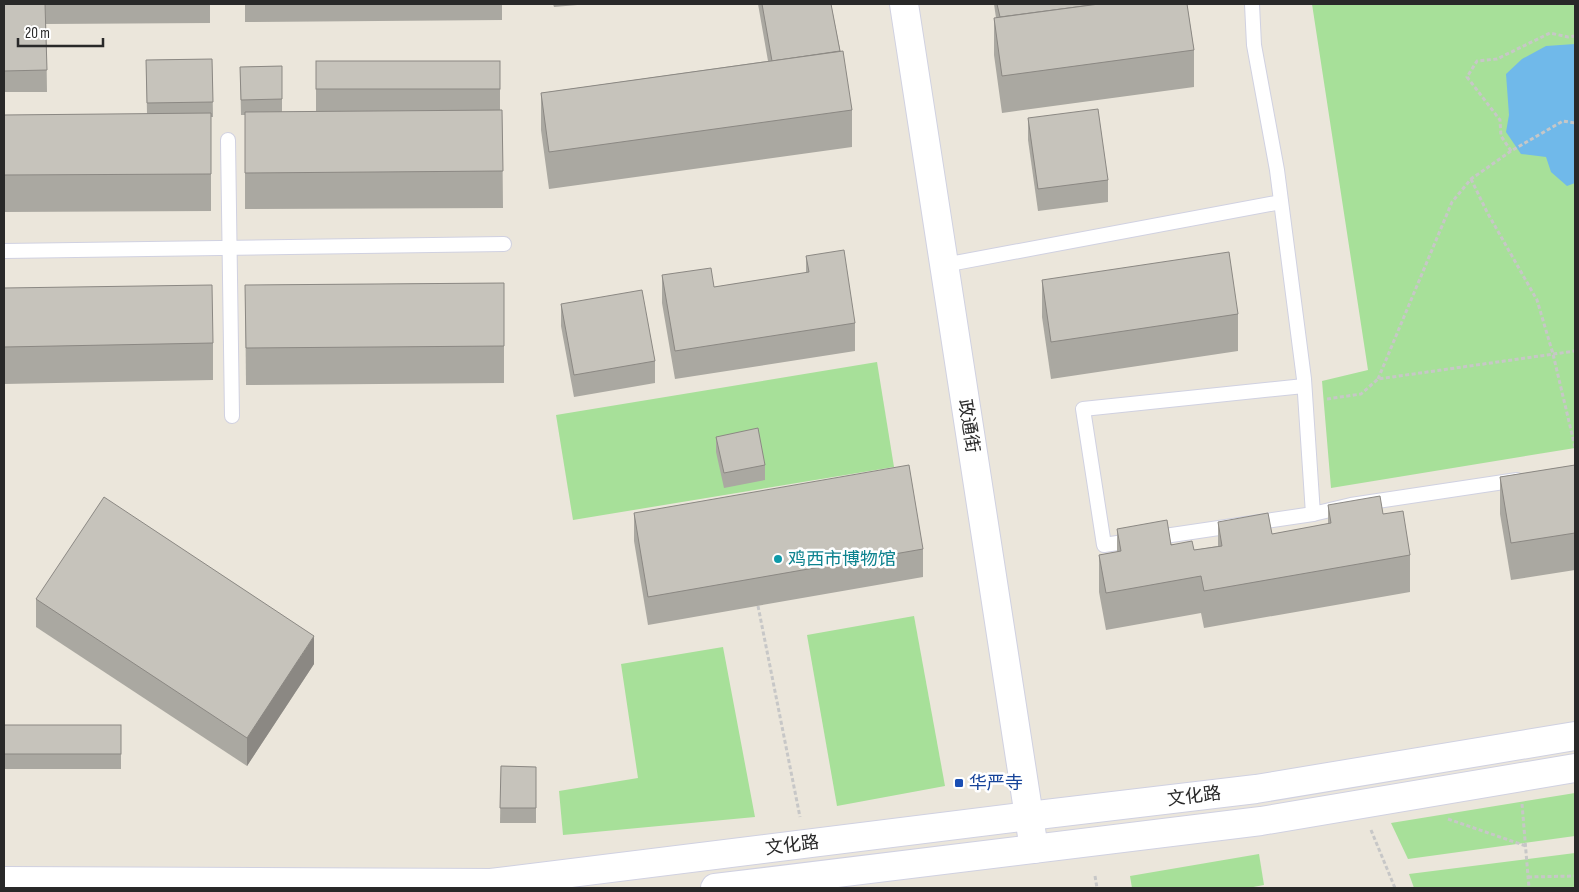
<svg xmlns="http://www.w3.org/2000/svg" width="1579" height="892" font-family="'Sofia Sans Condensed','Noto Sans SC',sans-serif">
<rect width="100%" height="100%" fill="#ebe6db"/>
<g fill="#a7e099">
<path d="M1312,4H1575V448L1331,488L1322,381L1368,370Z"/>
<path d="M877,362L894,467L573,520L556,415Z"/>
<path d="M914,616L945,786L837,806L807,635Z"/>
<path d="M723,647L755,817L563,835L559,791L638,778L621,664Z"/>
<path d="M1575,793V836L1408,859L1391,823Z"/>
<path d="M1575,853V888H1414L1409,874Z"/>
<path d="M1259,854L1264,885L1248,888H1132L1130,876Z"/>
</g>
<path fill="#70b9ea" d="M1575,44V183L1567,186L1551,172L1546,157L1521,154L1506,132L1509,115L1506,74L1522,59L1546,46Z"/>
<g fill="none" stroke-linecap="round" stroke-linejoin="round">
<g stroke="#d0d1e1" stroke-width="16">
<g id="service">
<path d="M1252,4L1254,45L1277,170L1304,379L1313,514L1351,505L1517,480"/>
<path d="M228,140L232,416"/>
<path d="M4,251L504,244"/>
<path d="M944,265L1281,202"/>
<path d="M1304,386L1083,409L1104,545L1313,514"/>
</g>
</g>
<g stroke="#d0d1e1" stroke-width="30">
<path id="tertiary" d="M904,4L1034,849"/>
</g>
<g stroke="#d0d1e1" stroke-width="30">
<g id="secondary">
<path d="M4,881L491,883L1029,816L1256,789L1575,736"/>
<path d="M715,888L1261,821L1575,768"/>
</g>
</g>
<g stroke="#c7c7c7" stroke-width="3" stroke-dasharray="4 2.5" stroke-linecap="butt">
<path d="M1511,151L1501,136L1500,120L1467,77L1477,61L1497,59L1550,33L1568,37L1575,36"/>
<path d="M1471,179L1487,212L1537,300L1553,354L1575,447"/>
<path d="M1378,379L1452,202L1471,179L1511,151L1563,121L1575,123"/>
<path d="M1327,399L1361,394L1378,379L1575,351"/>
<path d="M758,606L800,817"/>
<path d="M1522,804L1529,888"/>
<path d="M1448,819L1526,846"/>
<path d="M1371,830L1395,888"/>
<path d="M1095,876L1097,888"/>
<path d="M1528,877L1575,876"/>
</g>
<use href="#service" stroke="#fff" stroke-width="14"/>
<use href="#tertiary" stroke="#fff" stroke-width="28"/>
<use href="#secondary" stroke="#fff" stroke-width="28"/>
</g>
<g fill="#aaa8a1">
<path d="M4,4H210V23L46,24L47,92H4Z"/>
<path d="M245,4H502V20L245,22Z"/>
<path d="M553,4H589L554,7Z"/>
<path d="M758,4H831L852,110V147L549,189L541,130V93L768,61Z"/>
<path d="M994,4H1187L1194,50V87L1002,113L994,55V18H996Z"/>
<path d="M212,59L213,117H211V211L4,212V115L147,114L146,60Z"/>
<path d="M316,61H500V110H502L503,208L245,209V115H241L240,67L282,66V112L374,111H316Z"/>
<path d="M1028,118L1108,180V202L1038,211L1028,140Z"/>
<path d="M806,256L855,323V351L675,379L662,303V275L714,287L806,273Z"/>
<path d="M1042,280L1238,314V351L1051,379L1042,317Z"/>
<path d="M504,283V383L246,385L245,285Z"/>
<path d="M4,288L213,343V380L4,384Z"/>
<path d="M561,304L655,361V383L574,397L561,326Z"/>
<path d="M716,437L765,465V480L724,488L716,452Z"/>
<path d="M1575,465V570L1511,580L1500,514V477Z"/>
<path d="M1328,505L1383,514L1410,555V592L1204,628L1201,613L1106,630L1099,592V555L1117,552V529L1194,550L1218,546V522L1272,534L1328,524Z"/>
<path d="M634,513L923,549V577L648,625L634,541Z"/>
<path d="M36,599L314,664L247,766L36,627Z"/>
<rect x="4" y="725" width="117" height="44"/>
<path d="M501,766L536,767V823H500Z"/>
</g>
<path fill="#8b8883" d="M314,636V664L247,766V738Z"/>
<g fill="#c6c3bb" stroke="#8b8883">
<path d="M4,4H45L47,70L4,71Z"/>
<path d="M762,4H831L840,51L772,61Z"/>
<path d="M997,4H1099L1000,17Z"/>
<path d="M1099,4H1187L1194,50L1002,76L994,18Z"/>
<path d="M843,51L852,110L549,152L541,93Z"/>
<path d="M212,59L213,102L147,103L146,60Z"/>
<rect x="316" y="61" width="184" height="28"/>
<path d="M282,66V99L241,100L240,67Z"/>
<path d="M1098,109L1108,180L1038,189L1028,118Z"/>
<path d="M502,110L503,171L245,173V112Z"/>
<path d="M211,113V174L4,175V115Z"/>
<path d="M844,250L855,323L675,351L662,275L711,268L714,287L809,272L806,256Z"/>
<path d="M1229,252L1238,314L1051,342L1042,280Z"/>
<path d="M504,283V346L246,348L245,285Z"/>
<path d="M212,285L213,343L4,347V288Z"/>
<path d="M642,290L655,361L574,375L561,304Z"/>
<path d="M758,428L765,465L724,473L716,437Z"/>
<path d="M909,465L923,549L648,597L634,513Z"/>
<path d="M1575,465V533L1511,543L1500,477Z"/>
<path d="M1380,496L1383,514L1403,511L1410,555L1204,591L1201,576L1106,593L1099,555L1121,551L1117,529L1167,520L1171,545L1192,541L1194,550L1222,546L1218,522L1268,513L1272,534L1331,523L1328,505Z"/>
<path d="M104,497L314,636L247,738L36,599Z"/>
<rect x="4" y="725" width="117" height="29"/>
<path d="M501,766L536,767V808H500Z"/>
</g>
<circle fill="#0f9aa8" stroke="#fff" stroke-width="2" cx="778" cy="559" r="5"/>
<rect fill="#1a4fb4" stroke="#fff" stroke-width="2" x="954" y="778" width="10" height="10" rx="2.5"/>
<g text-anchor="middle" stroke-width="5" stroke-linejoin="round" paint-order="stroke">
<g font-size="18" fill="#292929" stroke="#fff">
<text transform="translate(969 426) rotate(81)" y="6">政通街</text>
<text transform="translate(1194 796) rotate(-7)" y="6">文化路</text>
<text transform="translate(792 845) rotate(-7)" y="6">文化路</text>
</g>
<g font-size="18" fill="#0d838f" stroke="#fff" text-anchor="start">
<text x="788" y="565">鸡西市博物馆</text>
</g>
<g font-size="18" fill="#164399" stroke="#fff" text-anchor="start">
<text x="969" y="789">华严寺</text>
</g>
</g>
<rect width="1579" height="892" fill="none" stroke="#292929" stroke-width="10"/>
<path d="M18 38v8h85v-8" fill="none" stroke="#292929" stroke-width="2.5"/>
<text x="25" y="38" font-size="15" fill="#292929" stroke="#ffffff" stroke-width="4" paint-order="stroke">20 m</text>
</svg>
